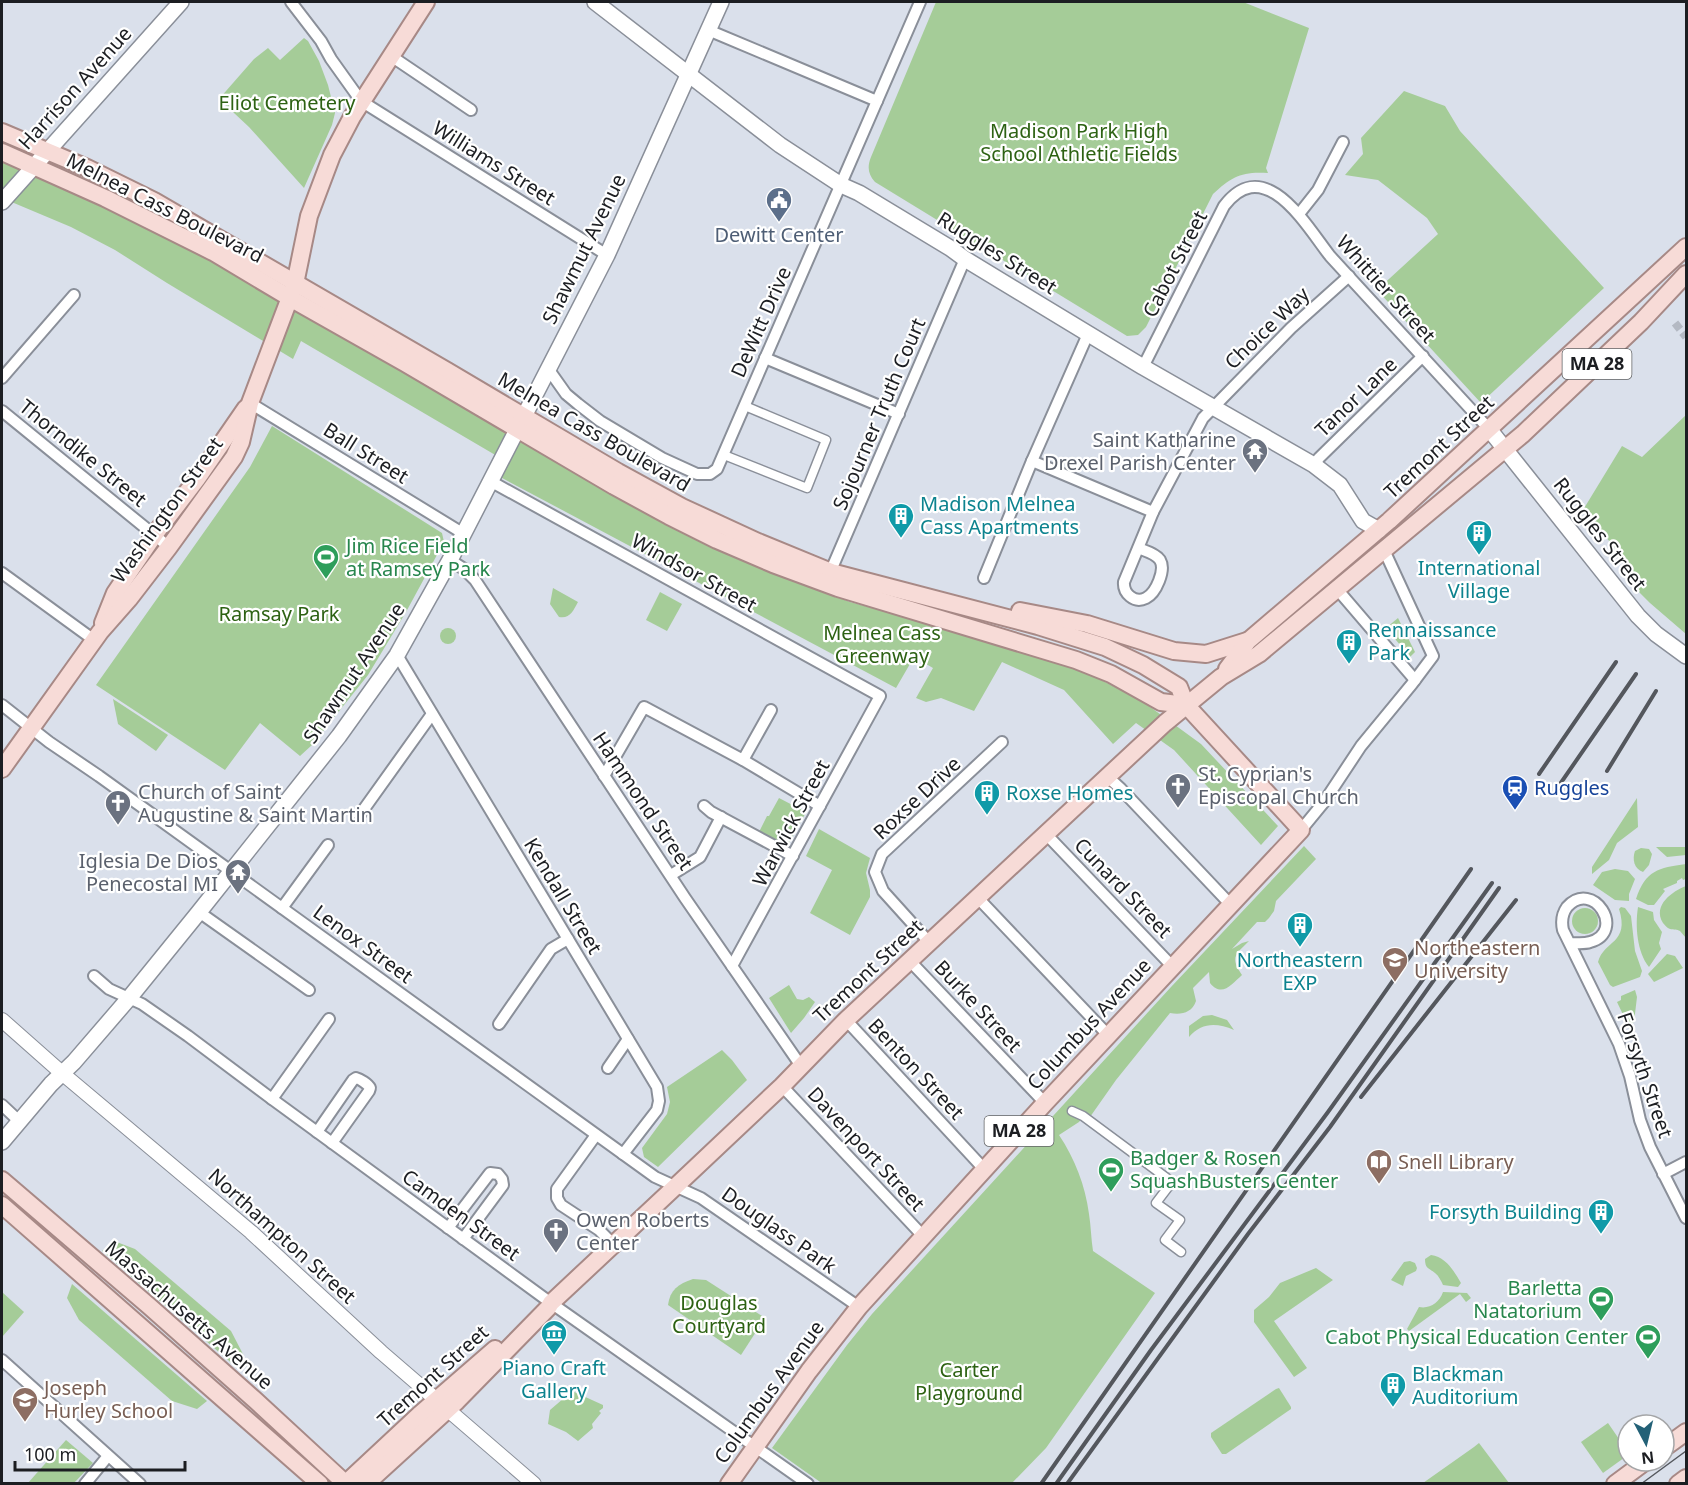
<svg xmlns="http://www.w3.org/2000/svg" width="1688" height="1485" font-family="'Noto Sans',sans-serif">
<rect width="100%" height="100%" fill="#dae0eb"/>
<g fill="#a5cc98">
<path d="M936,2H1243L1309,28L1266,168L1268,173C1242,171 1231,177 1213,194L1146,327L1138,335L1127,336L875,182C868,174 867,167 871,157Z"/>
<path d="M304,38L308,41L319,61L328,85L335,113L332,125L304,188L249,127L219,99L254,59L268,48L280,60Z"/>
<path d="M1404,91L1445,106L1460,131L1604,288L1481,403L1377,290L1438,234L1427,218L1378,180L1345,175L1363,154L1361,138Z"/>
<path d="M2,160L54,181L178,241L641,508L747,562L850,602L968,634L1082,670L1142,701L1201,744L1278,826L1261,845L1174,750L1136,723L1113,744L1064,690L1002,662L974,711L941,698L926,702L916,698L933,668L914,657L896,688L489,471L497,456L301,341L293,359L167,283L115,250L71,227L2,198Z"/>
<path d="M1686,415V634L1650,603L1639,592L1621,555L1583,510L1622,446L1642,457Z"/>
<path d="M272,426L442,533L444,542L406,612L368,675L312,745L300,756L260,723L225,770L96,685L250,467Z"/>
<path d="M553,588L578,602C573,611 570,619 559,617L550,604Z"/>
<path d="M660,592L682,604L667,631L646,620Z"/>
<path d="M1398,618L1415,652L1410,657L1386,628Z"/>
<circle cx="448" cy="636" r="8"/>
<path d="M113,699L168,735L156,751L118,724Z"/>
<path d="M779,798L804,811L805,814L788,845L785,846L759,832L767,816H769Z"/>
<path d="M1637,798L1638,827L1617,843L1609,860L1592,874V867Z"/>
<path d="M819,829L870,858L866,873L870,890V897L850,935L810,913L832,870L806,856Z"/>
<path d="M1304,846L1316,859L1276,901L1274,911L1269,918L1265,922H1257L1232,949L1242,943L1249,941C1235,955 1230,957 1242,975C1232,984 1222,998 1210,983L1209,972L1193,988L1196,1001C1192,1013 1181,1015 1170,1013L1116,1080L1090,1117L1085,1114L1079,1122L1059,1135C1075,1159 1085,1185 1089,1214C1091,1226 1091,1239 1093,1251L1155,1293L1046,1448L1012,1483L823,1484L772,1448L847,1345L872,1314L1171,987Z"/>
<path d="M1656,847H1686V855L1667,857Z"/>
<path d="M1641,848L1649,849L1652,854L1649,865L1643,872C1634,869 1632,859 1635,851Z"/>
<path d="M1686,864V879L1683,880L1682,878L1677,881V883L1663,889L1665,891L1654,905H1648L1636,899C1646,870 1658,868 1686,864Z"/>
<path d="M1615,869L1628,871L1635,879L1629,894V901L1615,900L1593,885L1602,872Z"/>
<path d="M1686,886V938L1680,931C1677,929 1674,930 1670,929C1667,928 1665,925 1663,923C1652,905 1673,891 1686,886Z"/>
<path d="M1621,907L1625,908L1631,916L1635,951L1642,971L1640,977L1613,987L1610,985L1598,962C1604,940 1630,944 1619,909Z"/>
<path d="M1638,907L1653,912L1654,920L1662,932L1659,943L1661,949L1649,967C1637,952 1635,926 1638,907Z"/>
<circle cx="1585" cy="921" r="13"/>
<path d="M1667,954L1675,956L1683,968L1654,982L1648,974Z"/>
<path d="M789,985L797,999L803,1000L809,997L815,1002L804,1018L791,1033L769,998Z"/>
<path d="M1635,990L1637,997L1634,1022L1628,1025L1617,1002L1621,1000V996Z"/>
<path d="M1212,1015L1227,1020L1234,1030C1217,1023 1202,1022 1189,1037V1026L1203,1016Z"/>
<path d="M722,1050L732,1060L747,1080L658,1167L644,1157L642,1148L667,1114L670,1102L667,1087Z"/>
<path d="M114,1241L135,1249L231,1331L244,1356L235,1366L102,1251Z"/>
<path d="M1431,1255C1446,1257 1454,1271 1461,1283L1458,1287L1443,1285C1441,1281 1439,1276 1435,1273C1429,1268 1425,1269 1425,1259Z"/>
<path d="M1410,1261L1415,1263L1417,1268L1416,1271L1406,1276L1403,1286L1391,1280L1404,1262Z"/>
<path d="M1316,1268L1333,1280L1274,1321L1307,1368L1294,1377L1254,1322V1310L1269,1297L1280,1283Z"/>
<path d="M693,1279L706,1280L765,1318L741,1355L668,1305C670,1290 678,1284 693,1279Z"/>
<path d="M72,1284L207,1401L197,1409L172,1401L79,1320L67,1298Z"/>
<path d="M2,1292L24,1312L2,1337Z"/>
<path d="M1443,1292L1467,1293L1471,1298L1466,1302L1460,1294L1409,1331L1407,1329L1419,1307C1430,1309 1439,1303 1443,1292Z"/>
<path d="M1279,1388L1291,1407V1409L1226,1454H1222L1211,1437V1433L1276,1389Z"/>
<path d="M570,1390L603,1405V1408L599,1411L601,1413L592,1424L593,1428L578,1441L566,1432L548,1424L550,1410L564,1398Z"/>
<path d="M1608,1423L1628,1452V1455L1603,1473L1581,1442Z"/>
<path d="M66,1440L93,1463L74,1483H28Z"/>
<path d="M1479,1443L1509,1483H1423L1474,1447Z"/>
</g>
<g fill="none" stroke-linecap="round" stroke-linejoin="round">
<path stroke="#b4b9c3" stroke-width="8" stroke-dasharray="8 4" stroke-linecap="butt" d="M1675,323L1686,337"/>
<g stroke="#8a8f99" stroke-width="11">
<g id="pedestrian">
<path d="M724,455L807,488L826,440L745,406"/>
<path d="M1072,1111L1083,1116L1172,1182L1156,1203L1180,1220L1165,1240L1181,1252"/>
</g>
</g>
<g stroke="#8a8f99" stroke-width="14">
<g id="minor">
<path d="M291,2L321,41L331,59L361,101L607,255"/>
<path d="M708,30L877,101"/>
<path d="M391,56L471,110"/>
<path d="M1299,214L1318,190L1343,142"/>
<path d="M765,358L899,414"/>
<path d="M1143,367L1224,206C1265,152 1307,227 1330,256L1489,429"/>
<path d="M549,370L566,394L578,404L600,421L662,458L697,474H710L717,469L920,2"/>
<path d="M2,378L74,295"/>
<path d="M250,403L464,534"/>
<path d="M2,411L169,547"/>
<path d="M1032,461L1153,512"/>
<path d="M1314,465L1319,458L1423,356"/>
<path d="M492,482L880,696L732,966"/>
<path d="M1138,548C1145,551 1155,553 1160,560C1166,570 1156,593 1146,598C1134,604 1123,593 1124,582L1153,512L1203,418L1291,328L1349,276"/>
<path d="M450,560L464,569L475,580L685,898L801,1066"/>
<path d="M2,573L94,640"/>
<path d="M829,575L965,259"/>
<path d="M984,578L1032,461L1088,334"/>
<path d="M1337,589L1415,680"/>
<path d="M397,655L657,1087L659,1101L657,1110L623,1154"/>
<path d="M2,705L49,742L99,776L655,1177L701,1198L859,1307"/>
<path d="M743,760L771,710"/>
<path d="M604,776L644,707L743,760L820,806"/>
<path d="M1108,777L1121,789L1230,904"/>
<path d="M704,806L711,812L793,856"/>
<path d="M359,816L432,714"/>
<path d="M1301,830L1324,802L1361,746L1412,684L1433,656L1384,550"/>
<path d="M1047,835L1172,966"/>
<path d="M671,875L700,857L721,817"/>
<path d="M977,897L1108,1035"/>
<path d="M282,908L328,845"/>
<path d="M199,912L309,990"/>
<path d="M929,942L883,891L875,872L882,854L1002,742"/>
<path d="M1571,943C1577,943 1584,944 1590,942C1627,932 1593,878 1567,907C1562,914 1561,921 1563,930L1619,1044L1630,1076L1640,1120L1650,1147L1686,1218"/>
<path d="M909,960L1045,1103"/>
<path d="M94,976L109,989L142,1004L188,1036L272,1099L551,1303L808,1484"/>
<path d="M846,1020L984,1169"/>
<path d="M499,1024L551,949L568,939"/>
<path d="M608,1068L628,1039"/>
<path d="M782,1086L923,1236"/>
<path d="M272,1099L329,1019"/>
<path d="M2,1105L19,1121"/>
<path d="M317,1132L353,1080L356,1078C360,1079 368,1084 370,1088L369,1091L332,1143"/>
<path d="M596,1135L557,1189V1198L561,1205L599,1230L613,1244"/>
<path d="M1663,1174L1686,1162"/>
<path d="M448,1228L490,1173L498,1174L502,1179L503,1185L463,1239"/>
<path d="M2,1360L140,1484"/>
<path d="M85,1484L108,1456"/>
</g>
</g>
<g stroke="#8a8f99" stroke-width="16">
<path id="tertiary" d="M2,1020L63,1074L251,1232L381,1352L534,1484"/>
</g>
<g stroke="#8a8f99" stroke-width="18">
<g id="secondary">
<path d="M595,2L780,145L841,185L859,193L950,248L965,259L1143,367L1314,465L1340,485L1363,521L1379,530"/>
<path d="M2,202L181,2"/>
<path d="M1489,429L1638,616L1656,634L1686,656"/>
<path d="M2,1142L51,1084L74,1062L130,997L199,912L339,736L397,655L450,560L607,255L721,2"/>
</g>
</g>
<g stroke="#a78986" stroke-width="20">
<g id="primary">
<path d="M2,132L87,168L154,201L447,371L618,472L682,507L758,542L831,572L1038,626L1105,647L1143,665L1179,687L1186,705L1301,830L1045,1103L859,1307L809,1371L729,1484"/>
<path d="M2,152L105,198L213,252L290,298L405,363L614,486L669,516L717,540L773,564L838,588L1076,660L1111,674L1161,702L1186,705"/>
<path d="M1020,611L1087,624L1174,651L1206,654L1247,641"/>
<path d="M103,623L115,593L155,534L197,479L246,408"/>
<path d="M1227,669L1248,641L1389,521L1686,247"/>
<path d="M2,769L100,632L129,599L169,547L234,457L241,442L250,403L295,284L309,216L332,155L352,117L426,2"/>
<path d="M2,1180L149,1306L255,1400L346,1484"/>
<path d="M2,1205L320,1484"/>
<path d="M1664,1448L1686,1432"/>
<path d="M345,1484L419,1415L495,1349"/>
<path d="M366,1484L457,1401L548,1308L551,1303L676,1186L782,1086L846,1020L1165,723L1221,677L1259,654L1523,434L1641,322L1686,274"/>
<path d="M1615,1484L1646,1461"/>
<path d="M1678,1484L1686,1478"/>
</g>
</g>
<use href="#pedestrian" stroke="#fff" stroke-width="8"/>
<use href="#minor" stroke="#fff" stroke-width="10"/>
<use href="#tertiary" stroke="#fff" stroke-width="14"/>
<use href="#secondary" stroke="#fff" stroke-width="15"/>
<use href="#primary" stroke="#f7dbd7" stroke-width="16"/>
<path stroke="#54575d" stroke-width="1.5" d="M1641,1484L1686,1451"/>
<g stroke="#54575d" stroke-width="4">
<path d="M1607,771L1656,691"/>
<path d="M1539,774L1616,662"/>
<path d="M1558,787L1636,674"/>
<path d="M1361,1097L1516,900"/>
<path d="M1041,1484L1471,869"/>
<path d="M1056,1484L1151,1350L1328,1112L1492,883"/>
<path d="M1067,1484L1248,1234L1330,1127L1499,888"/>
</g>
</g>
<defs>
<g id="civic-pin" transform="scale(1.35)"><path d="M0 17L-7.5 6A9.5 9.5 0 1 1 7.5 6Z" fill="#5c6f8a" stroke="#fff"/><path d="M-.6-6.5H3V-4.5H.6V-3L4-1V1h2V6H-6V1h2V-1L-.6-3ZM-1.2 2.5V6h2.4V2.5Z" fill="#fff"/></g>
<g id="temple-pin" transform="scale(1.35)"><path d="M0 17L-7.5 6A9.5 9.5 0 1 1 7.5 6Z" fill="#6b7280" stroke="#fff"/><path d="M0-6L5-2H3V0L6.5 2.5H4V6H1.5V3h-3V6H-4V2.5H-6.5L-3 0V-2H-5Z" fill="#fff"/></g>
<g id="building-pin" transform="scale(1.35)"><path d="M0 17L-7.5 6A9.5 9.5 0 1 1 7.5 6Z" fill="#0f9aa8" stroke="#fff"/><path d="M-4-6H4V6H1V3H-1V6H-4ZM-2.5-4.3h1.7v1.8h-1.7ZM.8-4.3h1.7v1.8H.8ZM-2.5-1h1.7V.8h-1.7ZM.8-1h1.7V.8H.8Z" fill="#fff"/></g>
<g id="stadium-pin" transform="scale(1.35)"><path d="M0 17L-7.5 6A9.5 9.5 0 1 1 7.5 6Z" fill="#2e9e5b" stroke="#fff"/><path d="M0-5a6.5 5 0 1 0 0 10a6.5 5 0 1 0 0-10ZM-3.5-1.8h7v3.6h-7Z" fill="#fff"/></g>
<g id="church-pin" transform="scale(1.35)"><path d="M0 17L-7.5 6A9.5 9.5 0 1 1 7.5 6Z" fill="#6b7280" stroke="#fff"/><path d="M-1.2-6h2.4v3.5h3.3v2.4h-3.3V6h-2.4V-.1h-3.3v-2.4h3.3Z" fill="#fff"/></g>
<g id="station-pin" transform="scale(1.35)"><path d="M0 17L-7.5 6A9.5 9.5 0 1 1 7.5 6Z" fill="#1a4fb4" stroke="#fff"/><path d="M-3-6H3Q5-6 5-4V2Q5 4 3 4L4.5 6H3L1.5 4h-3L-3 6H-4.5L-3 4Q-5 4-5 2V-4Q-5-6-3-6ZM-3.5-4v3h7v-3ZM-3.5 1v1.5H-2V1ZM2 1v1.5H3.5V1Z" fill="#fff"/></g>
<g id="university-pin" transform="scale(1.35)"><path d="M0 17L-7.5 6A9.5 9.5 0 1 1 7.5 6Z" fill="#8d6e63" stroke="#fff"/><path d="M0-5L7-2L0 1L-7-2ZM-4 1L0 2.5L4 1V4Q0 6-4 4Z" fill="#fff"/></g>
<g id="library-pin" transform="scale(1.35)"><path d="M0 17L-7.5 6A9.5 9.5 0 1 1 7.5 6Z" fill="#8d6e63" stroke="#fff"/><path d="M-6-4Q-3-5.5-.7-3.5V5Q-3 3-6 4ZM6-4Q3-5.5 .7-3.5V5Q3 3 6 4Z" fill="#fff"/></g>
<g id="museum-pin" transform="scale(1.35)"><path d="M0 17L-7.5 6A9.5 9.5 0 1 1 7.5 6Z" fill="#0f9aa8" stroke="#fff"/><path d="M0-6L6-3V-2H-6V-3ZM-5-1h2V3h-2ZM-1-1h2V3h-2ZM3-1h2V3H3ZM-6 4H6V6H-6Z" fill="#fff"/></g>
<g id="school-pin" transform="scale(1.35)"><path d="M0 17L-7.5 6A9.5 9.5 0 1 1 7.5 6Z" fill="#8d6e63" stroke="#fff"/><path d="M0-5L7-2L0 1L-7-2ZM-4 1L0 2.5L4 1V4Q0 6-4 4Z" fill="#fff"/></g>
</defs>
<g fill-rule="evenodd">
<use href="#civic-pin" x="779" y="200"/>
<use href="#temple-pin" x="1255" y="451"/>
<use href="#building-pin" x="901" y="516"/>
<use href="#building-pin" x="1479" y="533"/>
<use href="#stadium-pin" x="326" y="557"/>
<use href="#building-pin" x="1349" y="642"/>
<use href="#church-pin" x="1178" y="786"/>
<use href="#station-pin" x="1515" y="788"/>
<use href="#building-pin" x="987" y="793"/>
<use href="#church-pin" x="118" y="803"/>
<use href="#temple-pin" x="238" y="872"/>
<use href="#building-pin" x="1300" y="925"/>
<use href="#university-pin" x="1395" y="960"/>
<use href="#library-pin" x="1379" y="1162"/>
<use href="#stadium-pin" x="1111" y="1170"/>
<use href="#building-pin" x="1601" y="1212"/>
<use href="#church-pin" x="556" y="1231"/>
<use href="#stadium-pin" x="1601" y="1299"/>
<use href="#museum-pin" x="554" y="1333"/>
<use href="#stadium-pin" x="1648" y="1337"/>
<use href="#building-pin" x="1393" y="1385"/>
<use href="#school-pin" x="25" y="1400"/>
</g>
<g text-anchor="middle" stroke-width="4.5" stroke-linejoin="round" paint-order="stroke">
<g fill="#fff" stroke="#606264" stroke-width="1.5">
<rect x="1562.5" y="349" width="69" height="30" rx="4.5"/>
<rect x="984.5" y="1116" width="69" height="30" rx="4.5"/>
</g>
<g font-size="18" font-weight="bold" fill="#1c1e22">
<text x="1597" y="370">MA 28</text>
<text x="1019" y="1137">MA 28</text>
</g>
<g font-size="20" fill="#1c1e22" stroke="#fff">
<text transform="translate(75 88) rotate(-48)" y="7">Harrison Avenue</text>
<text transform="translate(494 163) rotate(32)" y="7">Williams Street</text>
<text transform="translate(165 208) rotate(27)" y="7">Melnea Cass Boulevard</text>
<text transform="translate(584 249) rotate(-64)" y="7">Shawmut Avenue</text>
<text transform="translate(997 253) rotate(32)" y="7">Ruggles Street</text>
<text transform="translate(1175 264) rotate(-63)" y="7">Cabot Street</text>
<text transform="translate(1386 289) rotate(48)" y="7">Whittier Street</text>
<text transform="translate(761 322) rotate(-66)" y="7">DeWitt Drive</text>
<text transform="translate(1267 328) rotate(-44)" y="7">Choice Way</text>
<text transform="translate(1356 397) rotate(-44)" y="7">Tanor Lane</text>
<text transform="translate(879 414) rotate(-67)" y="7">Sojourner Truth Court</text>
<text transform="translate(594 432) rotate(30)" y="7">Melnea Cass Boulevard</text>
<text transform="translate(1439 447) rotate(-43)" y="7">Tremont Street</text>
<text transform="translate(83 453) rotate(39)" y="7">Thorndike Street</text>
<text transform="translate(366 453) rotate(32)" y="7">Ball Street</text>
<text transform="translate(167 510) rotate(-54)" y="7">Washington Street</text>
<text transform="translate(1600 534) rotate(52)" y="7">Ruggles Street</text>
<text transform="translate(694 573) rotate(29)" y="7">Windsor Street</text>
<text transform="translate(354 673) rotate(-56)" y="7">Shawmut Avenue</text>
<text transform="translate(917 798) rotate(-43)" y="7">Roxse Drive</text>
<text transform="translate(643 801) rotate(56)" y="7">Hammond Street</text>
<text transform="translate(791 823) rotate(-62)" y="7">Warwick Street</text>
<text transform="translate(1123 888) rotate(46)" y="7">Cunard Street</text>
<text transform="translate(563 896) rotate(59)" y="7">Kendall Street</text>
<text transform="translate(363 944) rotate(36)" y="7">Lenox Street</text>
<text transform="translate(868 971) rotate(-43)" y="7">Tremont Street</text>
<text transform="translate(978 1006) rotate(47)" y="7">Burke Street</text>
<text transform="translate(1089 1024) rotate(-47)" y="7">Columbus Avenue</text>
<text transform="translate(916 1069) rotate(47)" y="7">Benton Street</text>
<text transform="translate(1645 1075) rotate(71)" y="7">Forsyth Street</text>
<text transform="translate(866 1149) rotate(47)" y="7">Davenport Street</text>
<text transform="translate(461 1215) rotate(36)" y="7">Camden Street</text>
<text transform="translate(779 1230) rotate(35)" y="7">Douglass Park</text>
<text transform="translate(282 1236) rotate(42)" y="7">Northampton Street</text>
<text transform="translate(189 1315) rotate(41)" y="7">Massachusetts Avenue</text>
<text transform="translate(433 1376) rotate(-42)" y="7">Tremont Street</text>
<text transform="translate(769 1392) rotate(-54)" y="7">Columbus Avenue</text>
</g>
<g font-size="20" fill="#2d6213" stroke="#fff">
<text x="287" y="110">Eliot Cemetery</text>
<text x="1079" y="138">Madison Park High<tspan x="1079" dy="23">School Athletic Fields</tspan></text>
<text x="279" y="621">Ramsay Park</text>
<text x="882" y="640">Melnea Cass<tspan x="882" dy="23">Greenway</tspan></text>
<text x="719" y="1310">Douglas<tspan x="719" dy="23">Courtyard</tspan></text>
<text x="969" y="1377">Carter<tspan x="969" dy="23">Playground</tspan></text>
</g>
<g font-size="20" fill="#4e5e75" stroke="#fff">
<text x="779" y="242">Dewitt Center</text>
</g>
<g font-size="20" fill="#5b616d" stroke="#fff" text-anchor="start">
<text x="1236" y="447" text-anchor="end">Saint Katharine<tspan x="1236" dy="23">Drexel Parish Center</tspan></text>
<text x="1198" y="781">St. Cyprian's<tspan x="1198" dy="23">Episcopal Church</tspan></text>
<text x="138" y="799">Church of Saint<tspan x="138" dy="23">Augustine &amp; Saint Martin</tspan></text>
<text x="218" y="868" text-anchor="end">Iglesia De Dios<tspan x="218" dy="23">Penecostal MI</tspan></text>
<text x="576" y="1227">Owen Roberts<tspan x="576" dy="23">Center</tspan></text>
</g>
<g font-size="20" fill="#0d838f" stroke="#fff" text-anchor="start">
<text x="920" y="511">Madison Melnea<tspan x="920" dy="23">Cass Apartments</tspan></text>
<text x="1479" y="575" text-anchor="middle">International<tspan x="1479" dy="23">Village</tspan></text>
<text x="1368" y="637">Rennaissance<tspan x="1368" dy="23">Park</tspan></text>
<text x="1006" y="800">Roxse Homes</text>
<text x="1300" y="967" text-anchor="middle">Northeastern<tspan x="1300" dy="23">EXP</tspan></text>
<text x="1582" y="1219" text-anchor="end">Forsyth Building</text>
<text x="554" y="1375" text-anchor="middle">Piano Craft<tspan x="554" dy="23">Gallery</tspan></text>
<text x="1412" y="1381">Blackman<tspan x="1412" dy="23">Auditorium</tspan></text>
</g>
<g font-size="20" fill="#27864d" stroke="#fff" text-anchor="start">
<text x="346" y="553">Jim Rice Field<tspan x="346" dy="23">at Ramsey Park</tspan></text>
<text x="1130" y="1165">Badger &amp; Rosen<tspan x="1130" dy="23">SquashBusters Center</tspan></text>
<text x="1582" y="1295" text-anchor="end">Barletta<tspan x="1582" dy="23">Natatorium</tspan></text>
<text x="1628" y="1344" text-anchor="end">Cabot Physical Education Center</text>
</g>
<g font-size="20" fill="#164399" stroke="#fff" text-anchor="start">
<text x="1534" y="795">Ruggles</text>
</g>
<g font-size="20" fill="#785e54" stroke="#fff" text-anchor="start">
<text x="1414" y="955">Northeastern<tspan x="1414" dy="23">University</tspan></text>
<text x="1398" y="1169">Snell Library</text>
<text x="44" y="1395">Joseph<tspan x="44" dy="23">Hurley School</tspan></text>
</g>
</g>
<rect width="1688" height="1485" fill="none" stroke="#1c1e22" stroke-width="6"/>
<g transform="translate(1646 1443) rotate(173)"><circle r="28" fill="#ffffff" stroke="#a4a5a7" stroke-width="1.5"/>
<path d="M0-4.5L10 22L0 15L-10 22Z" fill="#236177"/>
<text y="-9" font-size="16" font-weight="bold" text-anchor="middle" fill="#1c1e22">N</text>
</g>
<path d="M15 1461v9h170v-9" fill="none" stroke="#1c1e22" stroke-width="3"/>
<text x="24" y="1461" font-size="18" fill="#1c1e22" stroke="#ffffff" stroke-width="4.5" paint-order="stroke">100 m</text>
</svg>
